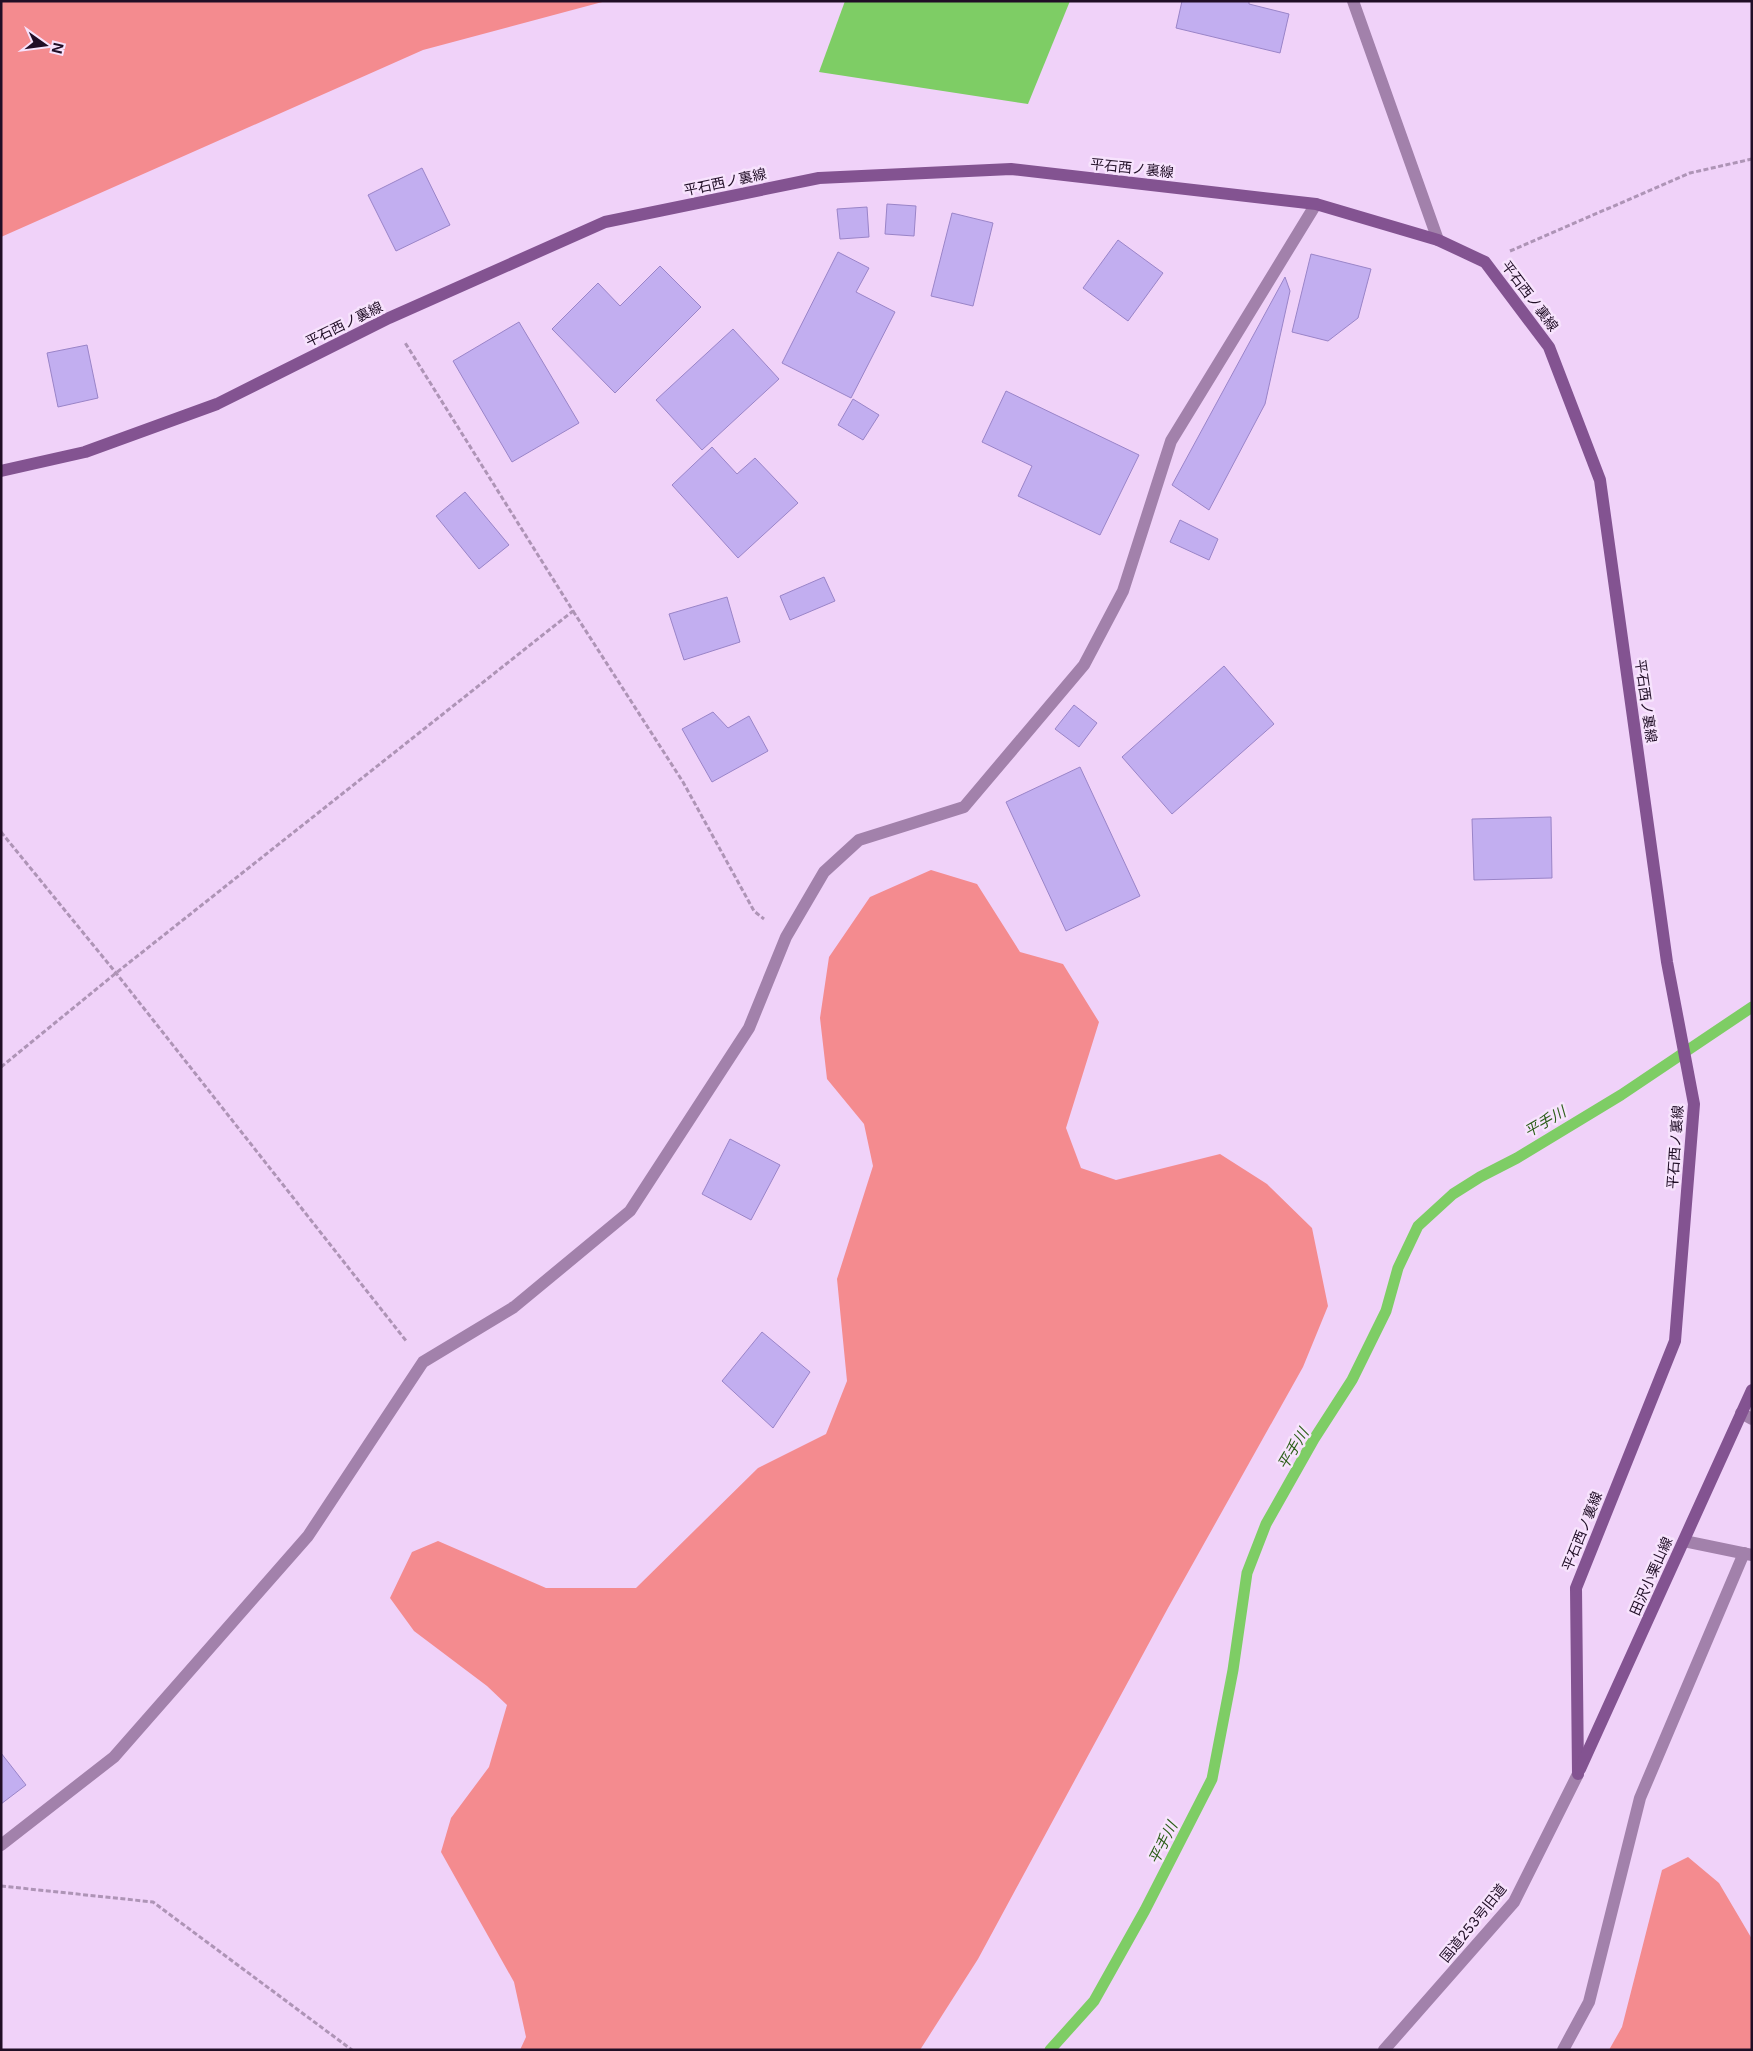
<svg xmlns="http://www.w3.org/2000/svg" width="1753" height="2051" font-family="Inter,'Noto Sans JP',sans-serif">
<rect width="100%" height="100%" fill="#f0d2f9"/>
<g fill="#f48b8f">
<path d="M1,1H606L423,50L1,237Z"/>
<path d="M931,870L977,884L1020,952L1063,964L1099,1022L1066,1128L1081,1168L1116,1180L1220,1154L1267,1184L1312,1228L1328,1306L1303,1367L1168,1608L978,1959L920,2050H520L526,2037L514,1982L441,1852L451,1818L489,1767L507,1705L487,1686L414,1631L390,1598L412,1552L438,1541L546,1588H636L758,1468L826,1434L847,1381L837,1279L873,1166L864,1124L827,1079L820,1018L829,957L870,897Z"/>
<path d="M1688,1857L1719,1883L1752,1939V2050H1609L1622,2027L1662,1870Z"/>
</g>
<path fill="#7ecd65" d="M845,1H1070L1028,104L819,72Z"/>
<g fill="none" stroke-linecap="round" stroke-linejoin="round">
<path stroke="#7ecd65" stroke-width="11" d="M1050,2050L1094,2001L1145,1910L1212,1779L1233,1670L1247,1573L1266,1524L1314,1439L1352,1380L1386,1311L1398,1268L1418,1226L1453,1194L1480,1177L1517,1158L1621,1095L1752,1007"/>
</g>
<g fill="#c2aef0" stroke="#9a84c8">
<path d="M1182,1H1249V4L1289,14L1280,53L1176,28Z"/>
<path d="M422,168L450,225L396,251L368,195Z"/>
<path d="M887,204L916,206L914,236L885,234Z"/>
<path d="M867,207L869,237L840,239L837,209Z"/>
<path d="M952,213L993,223L973,306L931,296Z"/>
<path d="M1118,240L1163,273L1128,321L1083,288Z"/>
<path d="M838,252L869,268L856,292L895,312L851,398L782,363Z"/>
<path d="M1311,254L1371,269L1358,318L1328,341L1292,332Z"/>
<path d="M660,266L701,307L615,393L552,329L598,283L620,306Z"/>
<path d="M1285,277L1290,291L1265,404L1209,510L1172,485Z"/>
<path d="M519,322L579,423L512,462L453,361Z"/>
<path d="M733,329L779,379L702,450L656,400Z"/>
<path d="M87,345L98,398L58,407L47,353Z"/>
<path d="M1006,391L1139,455L1100,535L1018,496L1032,466L982,442Z"/>
<path d="M853,399L879,415L863,440L838,425Z"/>
<path d="M712,447L737,474L755,458L798,503L738,558L672,485Z"/>
<path d="M465,492L509,545L479,569L436,516Z"/>
<path d="M1180,520L1218,539L1209,560L1170,542Z"/>
<path d="M824,577L835,601L790,620L780,596Z"/>
<path d="M727,597L740,642L684,660L669,614Z"/>
<path d="M1224,666L1274,724L1172,814L1122,757Z"/>
<path d="M1074,705L1097,723L1079,747L1055,729Z"/>
<path d="M713,712L728,728L749,716L768,751L712,782L682,729Z"/>
<path d="M1080,767L1140,896L1066,931L1006,802Z"/>
<path d="M1551,817L1552,878L1474,880L1472,819Z"/>
<path d="M730,1139L780,1165L751,1220L702,1194Z"/>
<path d="M762,1332L810,1372L773,1428L722,1381Z"/>
<path d="M1,1753L26,1785L1,1804Z"/>
</g>
<g fill="none" stroke-linecap="round" stroke-linejoin="round">
<g stroke="#ae94b6" stroke-width="3" stroke-dasharray="5 2.5" stroke-linecap="butt">
<path d="M1510,251L1690,173L1752,159"/>
<path d="M573,611L683,782L754,911L764,919"/>
<path d="M1,832L116,973L407,1342"/>
<path d="M1,1067L116,973L573,611L404,341"/>
<path d="M1,1886L153,1902L352,2050"/>
</g>
<g stroke="#a281ab" stroke-width="12">
<path d="M1684,1541L1752,1555"/>
<path d="M1563,2050L1589,2002L1640,1798L1744,1553"/>
</g>
<g stroke="#a281ab" stroke-width="12">
<path d="M1353,1L1438,240"/>
<path d="M1741,1413L1752,1419"/>
<path d="M1,1845L114,1757L308,1536L423,1362L514,1307L630,1211L749,1028L786,937L824,872L859,840L964,807L1084,665L1123,591L1171,441L1316,204"/>
</g>
<path stroke="#a281ab" stroke-width="12" d="M1384,2050L1514,1902L1578,1774"/>
<g stroke="#835391" stroke-width="12">
<path d="M1,471L85,452L217,404L389,318L605,222L819,178L1011,169L1316,204L1438,240L1485,262L1549,347L1600,480L1667,962L1694,1104L1675,1341L1576,1588L1578,1774"/>
<path d="M1580,1769L1752,1390"/>
</g>
</g>
<g text-anchor="middle" stroke-width="5" stroke-linejoin="round" paint-order="stroke">
<g font-size="14" fill="#200e26" stroke="#f7e3fd">
<text transform="translate(1132 168) rotate(6)" y="5">平石西ノ裏線</text>
<text transform="translate(725 182) rotate(-12)" y="5">平石西ノ裏線</text>
<text transform="translate(1530 296) rotate(53)" y="5">平石西ノ裏線</text>
<text transform="translate(344 324) rotate(-26)" y="5">平石西ノ裏線</text>
<text transform="translate(1646 701) rotate(82)" y="5">平石西ノ裏線</text>
<text transform="translate(1675 1147) rotate(-86)" y="5">平石西ノ裏線</text>
<text transform="translate(1582 1531) rotate(-68)" y="5">平石西ノ裏線</text>
<text transform="translate(1651 1576) rotate(-66)" y="5">田沢小栗山線</text>
<text transform="translate(1473 1923) rotate(-51)" y="5">国道253号旧道</text>
</g>
<g font-size="15" font-style="italic" fill="#2d5f1a" stroke="#f7e3fd">
<text transform="translate(1545 1122) rotate(-30)" y="5">平手川</text>
<text transform="translate(1293 1449) rotate(-59)" y="5">平手川</text>
<text transform="translate(1163 1843) rotate(-63)" y="5">平手川</text>
</g>
</g>
<rect width="1753" height="2051" fill="none" stroke="#200e26" stroke-width="5"/>
<g transform="translate(45 45) rotate(104)" stroke="#f7e3fd" stroke-width="4" paint-order="stroke">
<path d="M0-4L9 19L0 12L-9 19Z" fill="#200e26"/>
<text y="-8" font-size="14" font-weight="bold" text-anchor="middle" fill="#200e26">N</text>
</g>
</svg>
